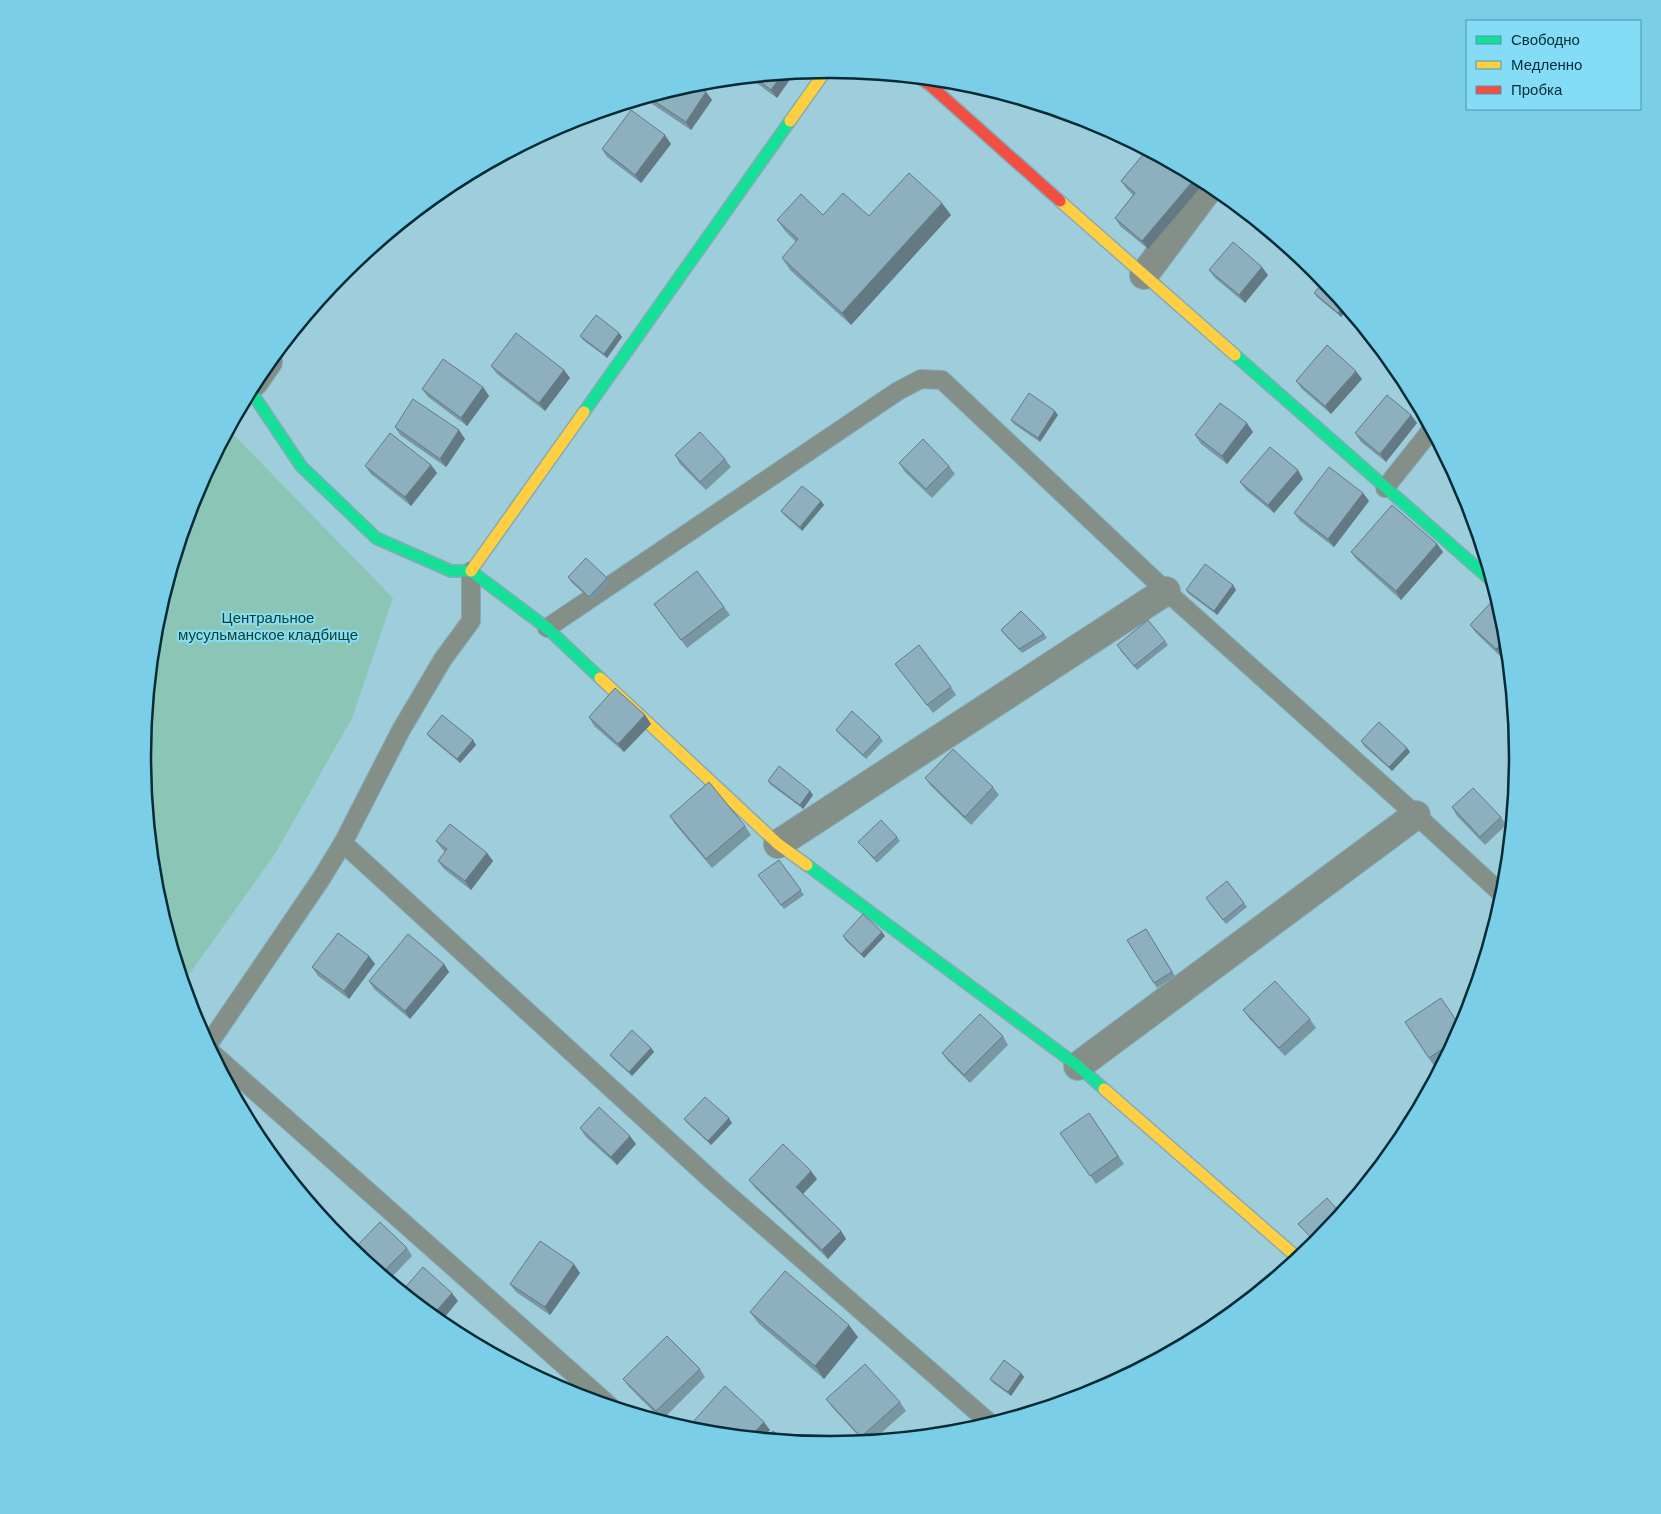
<svg xmlns="http://www.w3.org/2000/svg" width="1661" height="1514" font-family="Barlow,sans-serif">
<rect width="100%" height="100%" fill="#9ecedc"/>
<path fill="#8bc5b6" d="M229,430L393,598L352,718L275,854L183,983L155,891L142,757L156,622L195,493Z"/>
<g fill="none" stroke-linecap="round" stroke-linejoin="round">
<g stroke="#84abb6" stroke-width="20">
<g id="lane">
<path d="M1385,488L1432,429"/>
<path d="M547,628L898,391L921,379L942,380L1166,591L1416,815L1504,896"/>
<path d="M343,843L717,1185L991,1424"/>
<path d="M208,1045L321,879L343,843L401,730L443,659L471,621V571"/>
<path d="M211,1052L610,1406"/>
</g>
</g>
<g stroke="#84abb6" stroke-width="30">
<g id="street">
<path d="M1144,275L1212,184"/>
<path d="M254,382L268,362"/>
<path d="M778,844L1166,591"/>
<path d="M1078,1066L1416,815"/>
</g>
</g>
<g stroke="#84abb6" stroke-width="14">
<g id="fast">
<path d="M1235,355L1493,582"/>
<path d="M250,390L301,466L376,538L451,571H471L547,628L600,678"/>
<path d="M584,412L790,121"/>
<path d="M807,865L1078,1066L1104,1089"/>
</g>
</g>
<g stroke="#84abb6" stroke-width="14">
<g id="slow">
<path d="M790,121L827,69"/>
<path d="M1060,201L1235,355"/>
<path d="M471,571L584,412"/>
<path d="M600,678L778,844L807,865"/>
<path d="M1104,1089L1299,1259"/>
</g>
</g>
<g stroke="#84abb6" stroke-width="14">
<path id="jam" d="M918,77L930,85L1060,201"/>
</g>
<use href="#lane" stroke="#848f88" stroke-width="18"/>
<use href="#street" stroke="#848f88" stroke-width="28"/>
<use href="#fast" stroke="#16e098" stroke-width="11"/>
<use href="#slow" stroke="#ffcf43" stroke-width="11"/>
<use href="#jam" stroke="#f24e42" stroke-width="11"/>
</g>
<g fill="#7996a3">
<path d="M795,72L777,98L748,77Z"/>
<path d="M693,83L706,92L712,100L691,130L652,104L647,97Z"/>
<path d="M671,144L641,183L607,157L602,149Z"/>
<path d="M1146,151L1148,249L1120,226L1115,218L1133,195L1127,189L1121,181Z"/>
<path d="M823,215L869,216L951,215L851,325L790,270L782,258L796,242L786,232L777,220Z"/>
<path d="M1209,270L1268,275L1245,303L1215,278Z"/>
<path d="M1325,280L1348,308L1341,317L1317,297L1314,293Z"/>
<path d="M619,333L622,337L607,358L583,340L580,336Z"/>
<path d="M491,366L564,370L570,378L545,411L497,374Z"/>
<path d="M1362,379L1331,414L1302,389L1296,381Z"/>
<path d="M483,387L489,396L467,426L428,397L422,389Z"/>
<path d="M1058,415L1040,442L1014,424L1011,420Z"/>
<path d="M1411,415L1417,423L1386,462L1361,442L1355,433Z"/>
<path d="M395,427L459,430L465,439L446,467L400,435Z"/>
<path d="M1253,432L1227,464L1201,444L1195,435Z"/>
<path d="M675,455L725,459L731,467L706,490L680,464Z"/>
<path d="M899,463L949,466L955,474L932,498L905,472Z"/>
<path d="M431,465L437,473L411,506L371,474L365,466Z"/>
<path d="M1303,479L1274,513L1246,490L1240,482Z"/>
<path d="M1363,493L1369,501L1334,547L1300,521L1294,513Z"/>
<path d="M821,501L824,505L802,531L784,515L781,511Z"/>
<path d="M1437,544L1443,552L1401,600L1357,560L1351,552Z"/>
<path d="M568,577L607,578L610,583L592,601L571,582Z"/>
<path d="M1233,585L1236,590L1217,615L1189,594L1186,590Z"/>
<path d="M1497,596L1502,658L1476,633L1470,625Z"/>
<path d="M654,604L724,607L730,615L687,648Z"/>
<path d="M1001,630L1044,634L1047,638L1022,653L1004,634Z"/>
<path d="M1165,641L1168,645L1137,670L1120,650Z"/>
<path d="M895,664L951,687L956,695L933,713Z"/>
<path d="M645,715L651,724L624,752L594,726L589,717Z"/>
<path d="M836,730L880,737L883,741L866,759L839,734Z"/>
<path d="M427,734L473,740L476,745L460,763L430,738Z"/>
<path d="M1361,741L1407,748L1410,752L1392,771L1364,746Z"/>
<path d="M925,778L993,787L999,795L971,825L931,786Z"/>
<path d="M768,781L810,791L813,795L803,809L771,785Z"/>
<path d="M1452,807L1501,817L1506,825L1485,845L1457,816Z"/>
<path d="M670,816L745,826L751,835L712,868L675,824Z"/>
<path d="M897,837L900,841L877,863L858,842Z"/>
<path d="M436,841L487,853L493,861L471,890L444,869L438,861L445,852L442,849Z"/>
<path d="M779,860L804,895L784,909L758,875Z"/>
<path d="M1209,903H1244L1247,907L1226,924Z"/>
<path d="M1146,929L1175,976L1157,988L1127,940Z"/>
<path d="M843,936H885L864,958L846,941Z"/>
<path d="M369,956L375,964L349,999L318,976L312,967Z"/>
<path d="M444,964L449,972L410,1019L374,989L369,981Z"/>
<path d="M1243,1010L1310,1019L1316,1028L1285,1056L1249,1018Z"/>
<path d="M1405,1022L1462,1029L1446,1059L1434,1066Z"/>
<path d="M1003,1036L1008,1045L970,1083L948,1061L942,1053Z"/>
<path d="M651,1048L654,1052L632,1076L613,1059L610,1055Z"/>
<path d="M1089,1113L1124,1164L1096,1184L1060,1133Z"/>
<path d="M684,1119L732,1123L711,1145L687,1123Z"/>
<path d="M580,1128L636,1144L617,1165L586,1137Z"/>
<path d="M817,1179L803,1194L841,1231L846,1239L828,1259L755,1188L749,1180Z"/>
<path d="M407,1248L412,1256L389,1280L352,1251Z"/>
<path d="M580,1273L550,1315L516,1292L510,1284Z"/>
<path d="M750,1312L858,1337L824,1379L759,1324Z"/>
<path d="M700,1369L705,1377L662,1420L629,1387L623,1379Z"/>
<path d="M1021,1373L1024,1377L1011,1396L993,1383L990,1379Z"/>
<path d="M826,1399L900,1402L906,1411L872,1441L864,1442L832,1407Z"/>
<path d="M693,1422L770,1430L762,1438L702,1433Z"/>
</g>
<g fill="#637a85">
<path d="M795,72L777,98L771,90L783,73Z"/>
<path d="M706,92L712,100L691,130L686,122Z"/>
<path d="M665,135L671,144L641,183L635,175Z"/>
<path d="M1197,176L1206,181L1148,249L1142,241Z"/>
<path d="M942,203L951,215L851,325L842,313Z"/>
<path d="M1262,267L1268,275L1245,303L1239,295Z"/>
<path d="M1345,304L1348,308L1341,317L1338,313Z"/>
<path d="M619,333L622,337L607,358L604,354Z"/>
<path d="M564,370L570,378L545,411L539,403Z"/>
<path d="M1356,371L1362,379L1331,414L1325,406Z"/>
<path d="M483,387L489,396L467,426L461,418Z"/>
<path d="M1055,411L1058,415L1040,442L1038,438Z"/>
<path d="M1411,415L1417,423L1386,462L1380,454Z"/>
<path d="M1247,423L1253,432L1227,464L1222,456Z"/>
<path d="M459,430L465,439L446,467L440,459Z"/>
<path d="M431,465L437,473L411,506L405,497Z"/>
<path d="M1298,470L1303,479L1274,513L1268,505Z"/>
<path d="M1363,493L1369,501L1334,547L1328,539Z"/>
<path d="M821,501L824,505L802,531L800,527Z"/>
<path d="M1437,544L1443,552L1401,600L1396,591Z"/>
<path d="M1233,585L1236,590L1217,615L1214,611Z"/>
<path d="M1507,638L1508,651L1502,658L1496,649Z"/>
<path d="M645,715L651,724L624,752L618,744Z"/>
<path d="M473,740L476,745L460,763L457,759Z"/>
<path d="M1407,748L1410,752L1392,771L1389,767Z"/>
<path d="M810,791L813,795L803,809L800,805Z"/>
<path d="M487,853L493,861L471,890L465,881Z"/>
<path d="M882,932L885,936L864,958L861,954Z"/>
<path d="M369,956L375,964L349,999L344,991Z"/>
<path d="M444,964L449,972L410,1019L405,1011Z"/>
<path d="M651,1048L654,1052L632,1076L629,1072Z"/>
<path d="M729,1118L732,1123L711,1145L708,1141Z"/>
<path d="M630,1136L636,1144L617,1165L611,1157Z"/>
<path d="M811,1171L817,1179L801,1196L796,1187Z"/>
<path d="M841,1231L846,1239L828,1259L822,1250Z"/>
<path d="M574,1264L580,1273L550,1315L545,1307Z"/>
<path d="M452,1293L458,1301L440,1323L432,1316Z"/>
<path d="M849,1325L858,1337L824,1379L815,1366Z"/>
<path d="M1021,1373L1024,1377L1011,1396L1008,1392Z"/>
<path d="M764,1422L770,1430L762,1438L750,1437Z"/>
</g>
<g fill="#8dafbe" stroke="#637a85">
<path d="M783,73L771,90L753,76Z"/>
<path d="M693,83L706,92L686,122L648,97Z"/>
<path d="M631,110L665,135L635,175L602,149Z"/>
<path d="M1146,151L1163,166L1168,161L1197,176L1142,241L1115,218L1135,193L1121,181Z"/>
<path d="M909,173L942,203L842,313L782,258L798,239L777,220L801,194L823,215L843,193L869,216Z"/>
<path d="M1233,242L1262,267L1239,295L1209,270Z"/>
<path d="M1325,280L1345,304L1338,313L1314,293Z"/>
<path d="M596,315L619,333L604,354L580,336Z"/>
<path d="M516,333L564,370L539,403L491,366Z"/>
<path d="M1327,345L1356,371L1325,406L1296,381Z"/>
<path d="M443,359L483,387L461,418L422,389Z"/>
<path d="M1029,393L1055,411L1038,438L1011,420Z"/>
<path d="M1387,395L1411,415L1380,454L1355,433Z"/>
<path d="M413,399L459,430L440,459L395,427Z"/>
<path d="M1220,403L1247,423L1222,456L1195,435Z"/>
<path d="M700,432L725,459L700,482L675,455Z"/>
<path d="M390,433L431,465L405,497L365,466Z"/>
<path d="M923,439L949,466L926,489L899,463Z"/>
<path d="M1270,447L1298,470L1268,505L1240,482Z"/>
<path d="M1329,467L1363,493L1328,539L1294,513Z"/>
<path d="M802,486L821,501L800,527L781,511Z"/>
<path d="M1392,505L1437,544L1396,591L1351,552Z"/>
<path d="M586,558L607,578L589,597L568,577Z"/>
<path d="M1205,564L1233,585L1214,611L1186,590Z"/>
<path d="M697,571L724,607L681,640L654,604Z"/>
<path d="M1497,596L1506,623L1507,638L1496,649L1470,625Z"/>
<path d="M1021,611L1044,634L1019,649L1001,630Z"/>
<path d="M1148,620L1165,641L1134,666L1117,645Z"/>
<path d="M919,645L951,687L927,705L895,664Z"/>
<path d="M615,688L645,715L618,744L589,717Z"/>
<path d="M852,711L880,737L863,755L836,730Z"/>
<path d="M442,715L473,740L457,759L427,734Z"/>
<path d="M1379,722L1407,748L1389,767L1361,741Z"/>
<path d="M953,749L993,787L965,817L925,778Z"/>
<path d="M779,766L810,791L800,805L768,781Z"/>
<path d="M709,782L745,826L706,859L670,816Z"/>
<path d="M1473,788L1501,817L1480,837L1452,807Z"/>
<path d="M881,820L897,837L874,858L858,842Z"/>
<path d="M450,824L487,853L465,881L438,861L447,849L436,841Z"/>
<path d="M779,860L801,890L781,905L758,875Z"/>
<path d="M1227,881L1244,903L1223,920L1206,898Z"/>
<path d="M863,914L882,932L861,954L843,936Z"/>
<path d="M1146,929L1172,972L1154,983L1127,940Z"/>
<path d="M338,933L369,956L344,991L312,967Z"/>
<path d="M408,934L444,964L405,1011L369,981Z"/>
<path d="M1275,981L1310,1019L1279,1048L1243,1010Z"/>
<path d="M1441,998L1462,1029L1456,1040L1429,1058L1405,1022Z"/>
<path d="M980,1014L1003,1036L964,1075L942,1053Z"/>
<path d="M632,1030L651,1048L629,1072L610,1055Z"/>
<path d="M705,1097L729,1118L708,1141L684,1119Z"/>
<path d="M599,1107L630,1136L611,1157L580,1128Z"/>
<path d="M1089,1113L1118,1156L1090,1176L1060,1133Z"/>
<path d="M783,1144L811,1171L796,1187L841,1231L822,1250L749,1180Z"/>
<path d="M1389,1157L1377,1170L1375,1166Z"/>
<path d="M1327,1198L1341,1214L1317,1244L1298,1224Z"/>
<path d="M380,1222L407,1248L381,1274L352,1251Z"/>
<path d="M540,1241L574,1264L545,1307L510,1284Z"/>
<path d="M423,1267L452,1293L432,1316L402,1291Z"/>
<path d="M785,1271L849,1325L815,1366L750,1312Z"/>
<path d="M667,1336L700,1369L656,1411L623,1379Z"/>
<path d="M1004,1360L1021,1373L1008,1392L990,1379Z"/>
<path d="M865,1364L900,1402L861,1437L826,1399Z"/>
<path d="M725,1386L764,1422L750,1437L705,1433L693,1422Z"/>
<path d="M773,1431L786,1441L767,1439Z"/>
</g>
<g text-anchor="middle" stroke-width="4" stroke-linejoin="round" paint-order="stroke">
<g font-size="15" fill="#0f3e27" stroke="#84dcf6">
<text x="268" y="623">Центральное<tspan x="268" dy="17">мусульманское кладбище</tspan></text>
</g>
</g>
<path d="M0 0H1661V1514H0ZM151 757a679 679 0 1 1 1358 0a679 679 0 1 1-1358 0Z" fill="#7acee7" fill-rule="evenodd"/>
<path fill="none" stroke="#042c36" stroke-width="2.5" d="M151 757a679 679 0 1 1 1358 0a679 679 0 1 1-1358 0Z"/>
<rect x="1466" y="20" width="175" height="90" fill="#84dcf6" stroke="#5196a9"/>
<rect x="1476" y="36" width="25" height="8" fill="#16e098" stroke="#5196a9"/>
<text x="1511" y="45" font-size="15" fill="#042c36">Свободно</text>
<rect x="1476" y="61" width="25" height="8" fill="#ffcf43" stroke="#5196a9"/>
<text x="1511" y="70" font-size="15" fill="#042c36">Медленно</text>
<rect x="1476" y="86" width="25" height="8" fill="#f24e42" stroke="#5196a9"/>
<text x="1511" y="95" font-size="15" fill="#042c36">Пробка</text>
</svg>
